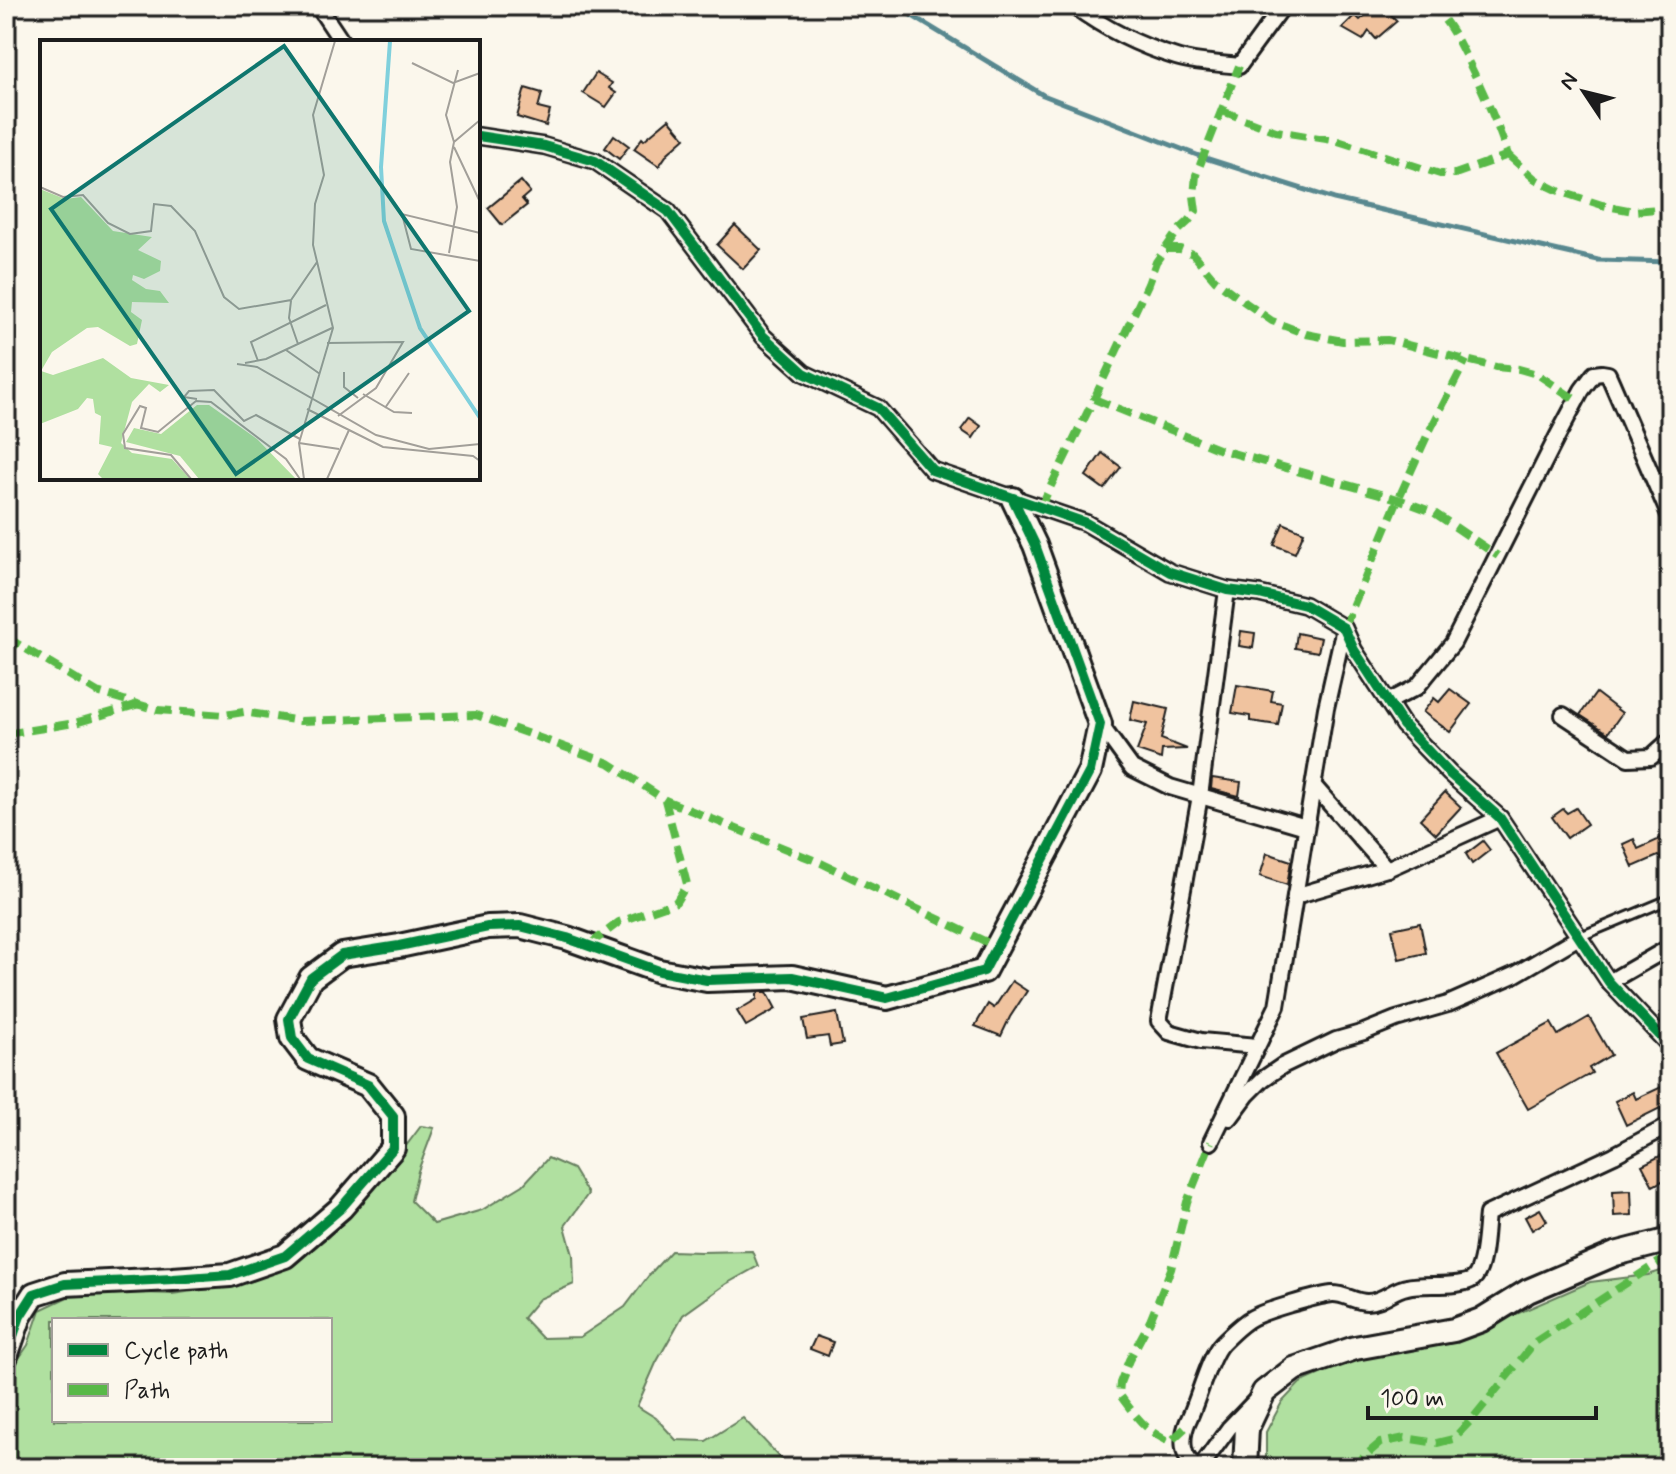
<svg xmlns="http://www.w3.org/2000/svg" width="1676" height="1474" font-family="Mynerve,sans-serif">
<rect width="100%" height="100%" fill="#fbf7ec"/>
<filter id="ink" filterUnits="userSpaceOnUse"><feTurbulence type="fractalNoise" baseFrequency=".0125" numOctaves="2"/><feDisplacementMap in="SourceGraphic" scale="16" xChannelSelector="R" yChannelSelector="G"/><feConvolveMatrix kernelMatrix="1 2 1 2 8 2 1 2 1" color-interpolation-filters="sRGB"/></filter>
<g filter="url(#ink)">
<g fill="#b0e0a0" stroke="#667e5e" stroke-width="2" fill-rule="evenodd">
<path d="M421,1126L434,1128L418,1171L411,1201L434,1224L482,1210L523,1185L548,1158L573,1169L588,1194L565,1226L573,1255L574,1284L539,1299L523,1318L542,1338L580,1337L625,1307L650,1274L671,1251L701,1252L752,1251L758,1266L726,1284L683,1315L656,1363L637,1406L656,1418L676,1440L706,1441L743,1418L790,1468H6V1377L28,1345L40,1310L76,1293L95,1291L172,1294L230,1286L278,1272L328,1237L375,1187ZM54,1320H330V1420H54Z"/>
<path d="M1670,1268V1468H1266V1432L1282,1402L1300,1383L1356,1358L1459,1339L1590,1282L1648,1275Z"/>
</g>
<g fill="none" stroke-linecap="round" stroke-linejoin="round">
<path stroke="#58888f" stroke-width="5" d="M896,6L1043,95L1202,157L1334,199L1598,260L1670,262"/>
</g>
<g fill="#f0c39f" stroke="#1c1c1c" stroke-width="2">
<path d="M1376,6H1383L1397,21L1376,39L1369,31L1363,40L1342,28L1355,15L1360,20Z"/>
<path d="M596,73L612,83L609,88L616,93L606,107L583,93Z"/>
<path d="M525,88L542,93L538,108L550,111L546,126L517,117Z"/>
<path d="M669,119L685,138L668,153L659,166L634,149L642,138L644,140Z"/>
<path d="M614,135L629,146L619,159L605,148Z"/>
<path d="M521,181L530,192L522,199L527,205L502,225L488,208Z"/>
<path d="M735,225L761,250L743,269L717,245Z"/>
<path d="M970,418L981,426L973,438L961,430Z"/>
<path d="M1102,453L1121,467L1104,489L1086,476Z"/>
<path d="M1283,523L1304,532L1295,553L1274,545Z"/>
<path d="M1241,631L1255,633L1253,648L1239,646Z"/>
<path d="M1297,633L1321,638L1318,652L1295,648Z"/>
<path d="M1237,685L1273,691L1271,701L1282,703L1278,725L1250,721V716L1232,713Z"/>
<path d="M1450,689L1471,704L1450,732L1423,712L1434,698L1439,702Z"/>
<path d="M1596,693L1622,713L1608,733L1580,715Z"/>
<path d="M1134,701L1168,709L1161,739L1187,749L1162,750L1161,759L1137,751L1147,724L1130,720Z"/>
<path d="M1212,778L1241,782L1239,796L1211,789Z"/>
<path d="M1445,792L1461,807L1436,834L1420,819Z"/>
<path d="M1576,808L1587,824L1567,838L1552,817L1563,809L1567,813Z"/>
<path d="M1670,829V868L1658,856L1633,867L1623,844L1634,839L1638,849L1658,840Z"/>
<path d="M1483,841L1490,850L1472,864L1466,854Z"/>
<path d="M1267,853L1291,861L1287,885L1260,876Z"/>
<path d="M1420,923L1426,953L1399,959L1392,929Z"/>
<path d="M1012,981L1027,991L1010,1017L1001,1036L975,1026L988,1004L994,1008Z"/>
<path d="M760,992H767L776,1009L746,1026L737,1011L757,999V994Z"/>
<path d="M837,1013L843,1044L830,1046L828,1036L807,1039L803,1019Z"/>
<path d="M1589,1017L1611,1055L1589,1068L1592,1073L1528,1109L1496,1053L1551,1023L1558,1035Z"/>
<path d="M1670,1083V1115L1664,1117L1660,1108L1626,1125L1615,1101L1633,1092L1636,1099Z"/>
<path d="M1670,1151V1177L1653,1186L1642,1165Z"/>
<path d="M1631,1190L1632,1215L1614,1216L1613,1191Z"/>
<path d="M1540,1209L1547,1221L1532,1230L1525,1217Z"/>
<path d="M816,1336L833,1342L828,1356L810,1349Z"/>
</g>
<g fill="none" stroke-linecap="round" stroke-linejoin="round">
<g stroke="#1c1c1c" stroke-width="13">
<path id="lane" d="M1579,937L1670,899"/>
</g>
<g stroke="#1c1c1c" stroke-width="20">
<g id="street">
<path d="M318,6L342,42"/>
<path d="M1074,6C1104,28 1140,46 1176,57C1195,63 1218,63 1239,66L1283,6"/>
<path d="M478,136L544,146L595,161L668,211L763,336L804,373L878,408L932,470L1086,523L1170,572L1227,590L1259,594L1305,605L1344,628L1354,650L1403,725L1450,774L1500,818L1609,982L1670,1046"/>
<path d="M1227,590L1200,796L1159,1021L1169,1032L1201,1041L1257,1046"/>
<path d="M1388,702L1417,687L1453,643L1557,437L1582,390L1594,374L1602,373L1608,374L1612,383L1670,517"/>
<path d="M1563,715L1628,758L1651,757L1670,740"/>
<path d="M1100,724L1132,768L1170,787L1306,827"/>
<path d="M1314,786L1387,869"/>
<path d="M1295,896L1387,869L1500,818"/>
<path d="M1609,982L1670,947"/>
<path d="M1230,1118L1247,1095L1263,1079L1282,1066L1336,1040L1364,1032L1396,1019L1448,1004L1516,974L1579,937"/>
<path d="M1211,1142L1277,1006L1326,708L1344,628"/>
<path d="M1254,1402L1229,1428L1200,1468C1180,1461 1181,1437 1188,1421C1198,1401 1209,1356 1222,1343C1230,1335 1240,1325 1250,1319C1263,1311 1316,1296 1332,1294C1343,1293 1355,1302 1367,1302C1383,1302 1393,1289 1407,1287C1422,1283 1461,1288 1473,1279C1485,1269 1485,1229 1487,1214L1614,1155L1670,1125"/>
</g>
</g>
<g stroke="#1c1c1c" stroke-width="28">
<g id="secondary">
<path d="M6,1356L20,1316L34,1294L65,1284L173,1279L230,1275L285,1256L341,1208L393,1148V1116L368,1085L308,1059L292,1038L289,1019L311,978L342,955L399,946L488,927L520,926L567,938L659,971L707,980L792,977L887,998L984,971L1090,771L1100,724L1035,545L1013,499"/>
<path d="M1245,1468L1247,1428L1264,1392L1294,1369L1355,1348L1454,1330L1481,1320L1528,1291L1615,1254L1670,1240"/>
</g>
</g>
<use href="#lane" stroke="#fbf7ec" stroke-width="7"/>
<use href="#street" stroke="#fbf7ec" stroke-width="14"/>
<use href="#secondary" stroke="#fbf7ec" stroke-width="22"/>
<g stroke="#58b947" stroke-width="8" stroke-dasharray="16 8" stroke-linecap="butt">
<path d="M1222,111L1276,131L1338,141L1440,174H1455L1508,155C1497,123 1484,93 1469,63C1458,41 1450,23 1432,6"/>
<path d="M1508,155L1535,179L1561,192L1602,205L1633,211L1670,208"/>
<path d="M1166,249H1180L1193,254L1215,280L1246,303L1272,321L1306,334L1343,341L1388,340L1466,360L1496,367L1519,369L1537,374L1576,400"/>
<path d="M1094,399L1218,449L1398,499L1433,512L1498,556"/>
<path d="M1040,508L1094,399L1148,284L1156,262L1177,232L1189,221L1196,211L1194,196L1196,175L1239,66"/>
<path d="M1344,628L1396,504L1427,436L1466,360"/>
<path d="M6,637L97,692L157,710L225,715L244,712L300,721L476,715L609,763L665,800L687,884L676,902L619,922L589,945"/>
<path d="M6,734L75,723L139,704"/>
<path d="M665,800L821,863L997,947"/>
<path d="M1185,1428L1170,1442C1145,1431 1135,1415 1119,1394L1120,1383L1129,1360L1150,1321L1171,1269L1187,1202L1211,1142"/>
<path d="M1351,1468L1380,1443L1405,1438L1437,1443L1453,1439L1474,1417L1535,1342L1670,1255"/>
</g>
<g stroke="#fbf7ec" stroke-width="15">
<g id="cycleway">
<path d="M478,136L544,146L595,161L668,211L763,336L804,373L878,408L932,470L1086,523L1170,572L1227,590L1259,594L1305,605L1344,628L1354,650L1403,725L1450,774L1500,818L1609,982L1670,1046"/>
<path d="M6,1356L20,1316L34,1294L65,1284L173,1279L230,1275L285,1256L341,1208L393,1148V1116L368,1085L308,1059L292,1038L289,1019L311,978L342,955L399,946L488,927L520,926L567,938L659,971L707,980L792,977L887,998L984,971L1090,771L1100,724L1035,545L1013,499"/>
</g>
</g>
<use href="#cycleway" stroke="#00873e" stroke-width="10"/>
</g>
</g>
<g transform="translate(40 40)">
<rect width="440" height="440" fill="#fbf7ec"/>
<path d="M0,149L25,159L41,157L73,191L112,197L98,210L121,221L120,231L104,239L93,235L92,240L106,249L120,251L129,263L92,262L91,272L102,280L97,304L90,306L58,287L47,288L12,312L1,331L13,335L63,318L91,338L129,345L120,352L109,344L92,362L81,403L92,413L132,419L150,439H63L58,434L72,407L59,404L61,376L55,373L53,359L47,358L38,369L0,384ZM157,365H169L217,399L256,439H159L140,416L86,402L94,388L121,394Z" fill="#b0e0a0"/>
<path fill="none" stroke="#80d0dc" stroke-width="4" d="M350,1L341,127L344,181L380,288L440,378"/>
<path fill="none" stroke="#a29f99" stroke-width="2" d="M372,23L413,43L440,33M418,30L406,75L414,102L440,80M414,107L440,162M0,147L23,157L43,155L68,183L90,194L111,191L114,164L131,166L155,191L184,257L199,269L251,260L277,222M440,193L362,174L371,209L440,221M409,213L417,167L410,122L414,102M251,261L249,278L258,304M287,303L363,302L336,348L298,376M246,310L280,334M218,321L211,302L286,265M205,323L226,319L292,288M197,324L217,327L336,395L389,409L440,404M304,332V347L318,358M323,354L354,372L372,373M157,359L144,357L149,351L174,350L204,381L216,375L260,399M345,368L369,333M267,369L343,407L433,416L440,421M259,403L299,409M151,439L131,415L85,408L83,394L100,366L106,368L101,388L118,392L156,361L171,362L246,419L260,439M264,439L259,403L293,288L273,205L275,164L284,135L273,75L295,1M287,439L309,390"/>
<path fill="#0f766e" fill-opacity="0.15" stroke="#0f766e" stroke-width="4" d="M244,6L429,271L196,434L11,169Z"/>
<rect width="440" height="440" fill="none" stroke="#1c1c1c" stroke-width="4"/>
</g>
<rect width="1676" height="1474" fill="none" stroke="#fbf7ec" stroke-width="32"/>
<rect x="16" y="16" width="1644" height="1442" fill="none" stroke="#1c1c1c" stroke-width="3" filter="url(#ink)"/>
<rect x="52" y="1318" width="280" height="104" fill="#fbf7ec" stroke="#a29f99" stroke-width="2"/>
<rect x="68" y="1344" width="40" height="12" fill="#00873e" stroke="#a29f99" stroke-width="2"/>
<text x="124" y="1358" font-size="24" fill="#1c1c1c">Cycle path</text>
<rect x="68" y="1384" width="40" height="12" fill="#58b947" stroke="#a29f99" stroke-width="2"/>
<text x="124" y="1398" font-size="24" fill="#1c1c1c">Path</text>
<g transform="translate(1584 92) rotate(305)" stroke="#fbf7ec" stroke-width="6" paint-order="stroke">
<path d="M0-6L14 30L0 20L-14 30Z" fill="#1c1c1c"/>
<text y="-12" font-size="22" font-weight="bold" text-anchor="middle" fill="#1c1c1c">N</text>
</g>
<path d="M1368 1406v12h228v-12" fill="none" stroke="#1c1c1c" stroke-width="4"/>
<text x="1380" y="1406" font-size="24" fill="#1c1c1c" stroke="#fbf7ec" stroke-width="6" paint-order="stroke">100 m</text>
</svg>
